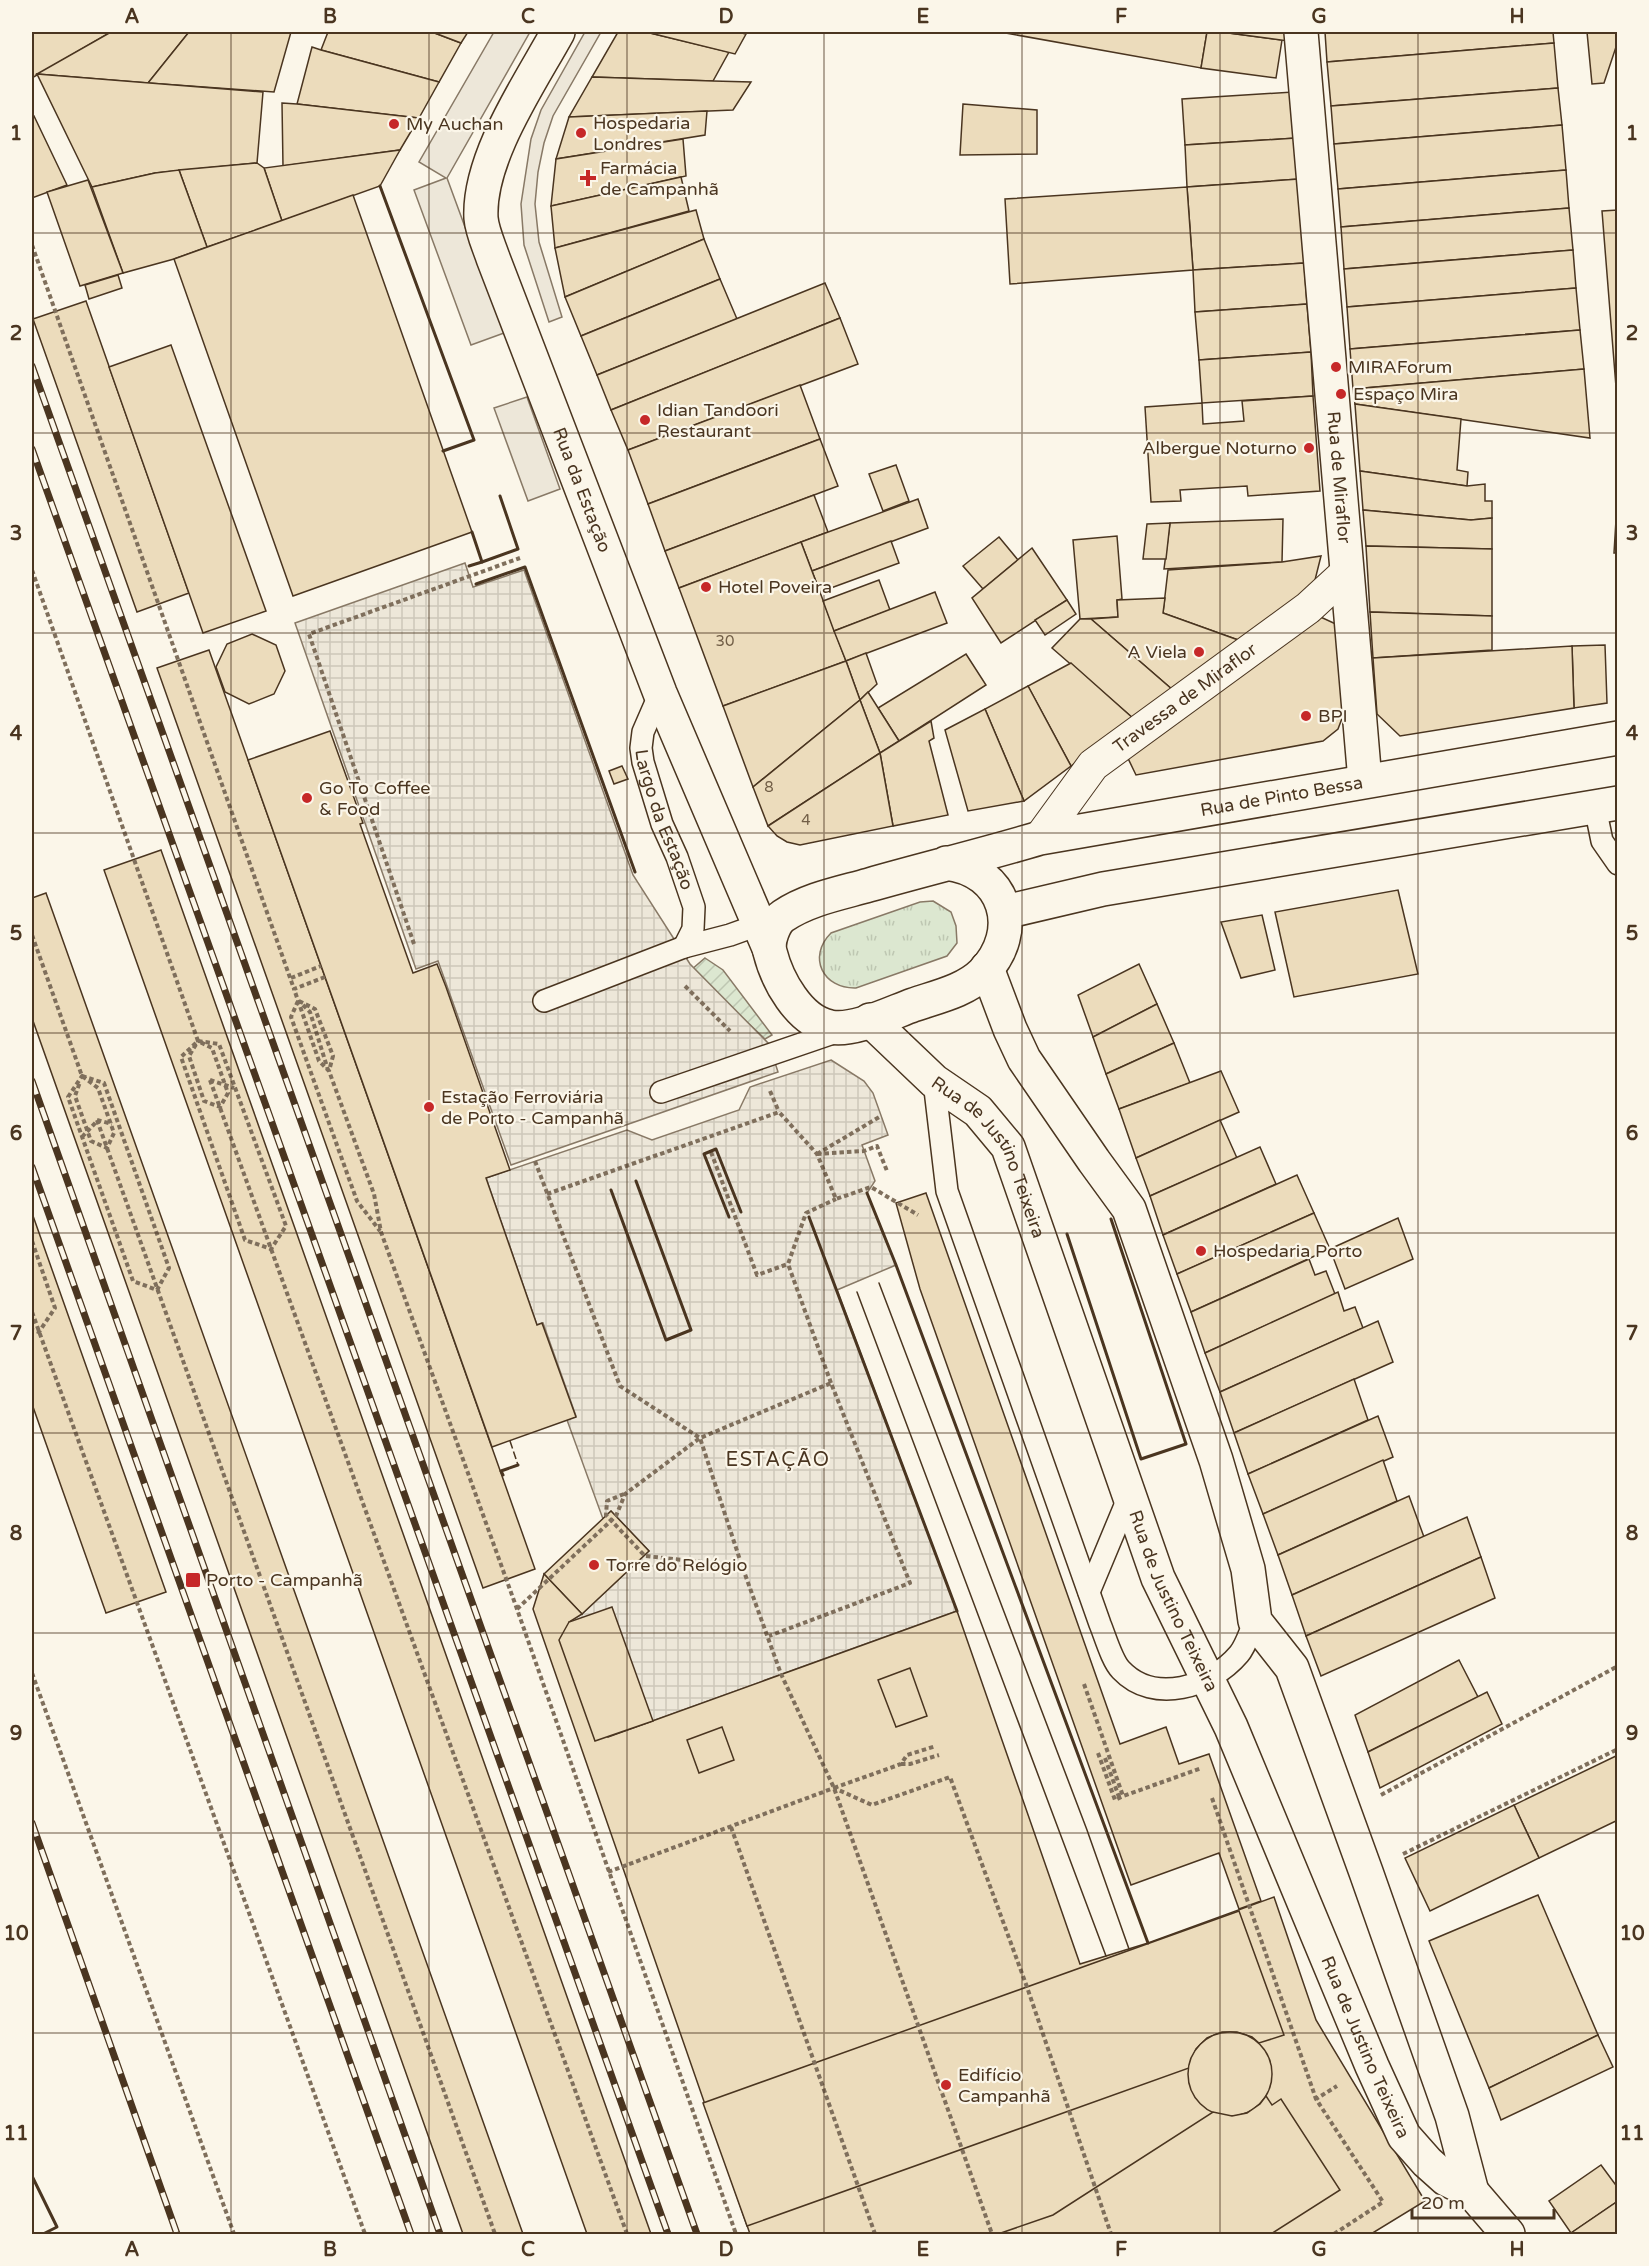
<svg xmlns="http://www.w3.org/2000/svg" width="1649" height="2266" font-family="'Varela Round',sans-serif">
<defs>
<pattern id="grass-tufts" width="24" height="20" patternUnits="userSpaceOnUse" patternTransform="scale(1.5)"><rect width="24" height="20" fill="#dce7d0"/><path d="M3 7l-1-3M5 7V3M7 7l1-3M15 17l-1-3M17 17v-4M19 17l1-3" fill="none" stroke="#bec7b2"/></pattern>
<pattern id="garden-furrows" width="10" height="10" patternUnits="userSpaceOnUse" patternTransform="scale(1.5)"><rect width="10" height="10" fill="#dce7d0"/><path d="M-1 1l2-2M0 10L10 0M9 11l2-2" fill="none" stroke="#bec7b2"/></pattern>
<pattern id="plaza-grid" width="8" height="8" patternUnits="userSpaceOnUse" patternTransform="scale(1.5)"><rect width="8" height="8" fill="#ede7d9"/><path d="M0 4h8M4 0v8" fill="none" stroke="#cdc7ba"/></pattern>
</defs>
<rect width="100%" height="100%" fill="#fbf6e9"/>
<path fill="url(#grass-tufts)" stroke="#887966" stroke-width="1.5" d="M933,901L951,912L956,926L957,943L947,956L856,988C823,989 807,957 831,933L920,902Z"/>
<path fill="url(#garden-furrows)" stroke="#887966" stroke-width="1.5" d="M705,958L723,970L772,1035L765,1039L691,970Z"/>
<g fill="#ede7d9" stroke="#887966" stroke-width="1.5">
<path d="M494,32H530L447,178L504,333L471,345L414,190L446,178L419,162Z"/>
<path d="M585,32H601L553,116L544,143L538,172L535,204L539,242L562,317L549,322L524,245L521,204L531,139L541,110Z"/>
<path d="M527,397L560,489L528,501L494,408Z"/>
</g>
<g fill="url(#plaza-grid)" stroke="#887966" stroke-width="1.5">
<path d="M465,563L473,587L524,570L633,875L690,964L769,1044L778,1072L511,1165L438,961L416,969L295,623Z"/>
<path d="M831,1060L864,1081L873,1093L888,1135L862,1145L875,1181L867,1193L896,1265L837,1290L957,1611L608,1737L557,1587L582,1614L649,1551L611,1511L603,1519L567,1420L576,1416L543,1323L537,1325L486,1178L627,1130L652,1140L739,1110L750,1087Z"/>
</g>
<g fill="#ecdcbc" stroke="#4a3520" stroke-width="1.5">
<path d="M32,32H111L32,78Z"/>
<path d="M111,32H189L148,83L37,74Z"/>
<path d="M189,32H291L274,92L148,83Z"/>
<path d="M328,32H432L461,43L439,82L321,50Z"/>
<path d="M432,32H468L461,43Z"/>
<path d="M618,32H646L729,52L713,81L592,77Z"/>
<path d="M646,32H737L746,34L735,54Z"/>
<path d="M1000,32H1207L1201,68Z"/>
<path d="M1207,32H1221L1282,40L1276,78L1201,68Z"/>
<path d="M1221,32H1287L1288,41Z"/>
<path d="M1325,32H1553L1554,43L1327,62Z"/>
<path d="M1587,32H1618V41L1604,83L1592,84Z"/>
<path d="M1554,43L1558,88L1331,106L1327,62Z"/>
<path d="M312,47L321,50L439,82L419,118L297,104Z"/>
<path d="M37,74L263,92L257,163L155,173L92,187Z"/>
<path d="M592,77L713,81L751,82L733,110L569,117Z"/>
<path d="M1558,88L1562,125L1334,144L1331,106Z"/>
<path d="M1293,92L1296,138L1185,145L1182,99Z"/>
<path d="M282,103L297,104L419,118L400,150L283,166Z"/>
<path d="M963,104L1037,110V154L960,155Z"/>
<path d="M707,111L705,135L556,159L569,117Z"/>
<path d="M34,116L67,185L32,198V117Z"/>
<path d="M1562,125L1566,170L1338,189L1334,144Z"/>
<path d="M1296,138L1299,179L1187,187L1185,145Z"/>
<path d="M683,139L686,176L551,206L556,159Z"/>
<path d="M400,150L380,186L282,221L264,168Z"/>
<path d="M257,163L264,168L282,221L207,247L179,170Z"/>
<path d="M179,170L207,247L174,259L123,273L92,187L155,173Z"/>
<path d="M1566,170L1569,208L1341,227L1338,189Z"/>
<path d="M681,177L689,211L555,248L551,206Z"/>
<path d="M1299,179L1304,263L1193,270L1187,187Z"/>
<path d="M88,180L123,273L80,286L47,192Z"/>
<path d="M1187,187L1193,270L1010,284L1005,199Z"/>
<path d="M353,195L472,532L293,596L174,259Z"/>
<path d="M1569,208L1573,250L1344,269L1341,227Z"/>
<path d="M696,210L704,239L565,297L555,248Z"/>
<path d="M1618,210V412L1602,211Z"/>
<path d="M704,239L720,279L581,336L565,297Z"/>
<path d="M1573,250L1576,288L1347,307L1344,269Z"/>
<path d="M1304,263L1307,304L1195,312L1193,270Z"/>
<path d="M118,275L122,288L89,299L85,285Z"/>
<path d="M720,279L737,319L597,375L581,336Z"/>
<path d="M825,283L840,318L611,410L597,375Z"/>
<path d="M1576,288L1580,330L1350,349L1347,307Z"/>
<path d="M86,301L189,593L137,612L33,319Z"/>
<path d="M1307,304L1311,352L1199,360L1195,312Z"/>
<path d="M840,318L858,364L628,450L611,410Z"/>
<path d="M1580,330L1584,369L1353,389L1350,349Z"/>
<path d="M171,345L266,611L203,633L109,367Z"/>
<path d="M1311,352L1313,396L1202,403L1199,360Z"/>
<path d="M1584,369L1590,438L1355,404L1353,389Z"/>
<path d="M800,385L820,439L648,504L628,450Z"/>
<path d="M1313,396L1320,491L1248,496L1247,486L1180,490L1181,501L1151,502L1145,407L1202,403L1203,424L1244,421L1242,401Z"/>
<path d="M1355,404L1461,419L1457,470L1468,472L1467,486L1360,471Z"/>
<path d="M820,439L838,486L665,551L648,504Z"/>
<path d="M896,465L909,501L883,511L869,474Z"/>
<path d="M1360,471L1467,486L1485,484V501H1492V518L1471,520L1363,510Z"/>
<path d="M1618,487V553H1614Z"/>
<path d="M814,495L828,532L679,588L665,551Z"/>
<path d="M918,499L928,528L812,571L801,542Z"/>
<path d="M1363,510L1471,520L1492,518V549L1366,546Z"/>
<path d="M1283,519L1282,562L1164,569L1170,523Z"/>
<path d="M1170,523L1166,559H1143L1147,524Z"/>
<path d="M1117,536L1122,599L1117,600L1118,617L1080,619L1073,540Z"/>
<path d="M999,537L1018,560L983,589L963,566Z"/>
<path d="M891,541L899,563L820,592L812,571Z"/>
<path d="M801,542L846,661L723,706L679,588Z"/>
<path d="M1366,546L1492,549V616L1370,612Z"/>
<path d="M1032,548L1067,600L1001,643L972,598Z"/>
<path d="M1321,556L1315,580L1305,594L1241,641L1163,613L1168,570L1282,562Z"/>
<path d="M879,580L890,610L834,631L823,601Z"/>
<path d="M935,592L947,623L846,661L834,631Z"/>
<path d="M1165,598L1163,613L1241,641L1174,691L1091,619L1118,617L1117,600Z"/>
<path d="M1067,600L1076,614L1045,635L1035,620Z"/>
<path d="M1370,612L1492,616V650L1373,658Z"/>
<path d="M1314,614L1338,625L1344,713L1338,729L1323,741L1136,775L1124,750Z"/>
<path d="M1080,619H1091L1174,691L1135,720L1052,648Z"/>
<path d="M252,634L276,645L285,671L274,694L249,704L225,692L216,667L227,644Z"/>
<path d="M1605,645L1607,703L1574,708L1572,646Z"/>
<path d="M1572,646L1574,708L1400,736L1377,714L1373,658Z"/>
<path d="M209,650L535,1569L483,1588L157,668Z"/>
<path d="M866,653L877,684L860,700L846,661Z"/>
<path d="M966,654L986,685L899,741L878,708Z"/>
<path d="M846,661L860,700L753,787L723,706Z"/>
<path d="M1071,663L1135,720L1071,766L1028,686Z"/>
<path d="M1028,686L1071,766L1024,801L985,709Z"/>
<path d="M868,692L899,741L880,753L860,700Z"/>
<path d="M860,700L880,753L768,826L753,787Z"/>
<path d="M985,709L1024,801L968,811L945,730Z"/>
<path d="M931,721L934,738L929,741L948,815L893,826L880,753Z"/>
<path d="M330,731L363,823L360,824L413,973L437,964L446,987L510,1170L486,1178L537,1325L542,1323L576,1417L492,1447L248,760Z"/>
<path d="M880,753L893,826L800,845L787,842L777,836L768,826Z"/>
<path d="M622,766L628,779L614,784L609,771Z"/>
<path d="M161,850L651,2234H587L104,870Z"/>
<path d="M1398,890L1418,974L1294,997L1275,912Z"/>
<path d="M46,893L523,2234H463L32,1018V898Z"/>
<path d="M1262,915L1275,970L1241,978L1221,922Z"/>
<path d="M1139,964L1157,1004L1093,1037L1078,995Z"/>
<path d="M1157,1004L1174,1043L1106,1074L1093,1037Z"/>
<path d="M1174,1043L1190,1083L1119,1109L1106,1074Z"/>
<path d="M1221,1071L1239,1112L1136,1158L1119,1109Z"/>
<path d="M1220,1120L1237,1158L1150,1196L1136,1158Z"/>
<path d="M1260,1147L1276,1184L1163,1235L1150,1196Z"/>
<path d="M1297,1175L1314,1213L1177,1274L1163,1235Z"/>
<path d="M926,1193L1120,1744L1166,1727L1179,1764L1209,1754L1261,1901L1239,1909L1219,1853L1131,1885L920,1289L896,1203Z"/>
<path d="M32,1213L166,1592L106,1613L32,1404Z"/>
<path d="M1314,1213L1330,1249L1191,1312L1177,1274Z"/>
<path d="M1398,1218L1413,1259L1345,1289L1330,1249Z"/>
<path d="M1309,1259L1315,1275L1326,1271L1335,1294L1205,1353L1191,1312Z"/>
<path d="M1338,1292L1344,1311L1355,1307L1363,1328L1220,1392L1205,1353Z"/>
<path d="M1378,1321L1393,1362L1234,1433L1220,1392Z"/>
<path d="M1354,1379L1368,1420L1248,1474L1234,1433Z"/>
<path d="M1378,1416L1393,1457L1263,1514L1248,1474Z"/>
<path d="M1383,1460L1397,1501L1278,1555L1263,1514Z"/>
<path d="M1409,1496L1424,1537L1292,1595L1278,1555Z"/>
<path d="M611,1511L649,1551L582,1614L544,1574Z"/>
<path d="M1467,1517L1481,1557L1306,1636L1292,1595Z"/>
<path d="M1481,1557L1495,1598L1321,1676L1306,1636Z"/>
<path d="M544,1574L582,1614L569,1622L608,1737L957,1611L1080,1964L1148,1943L1274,1897L1316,2020L1425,2201L1371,2234H750L533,1609Z"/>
<path d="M612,1607L653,1721L595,1741L559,1640L569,1622Z"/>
<path d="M1459,1660L1478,1697L1368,1752L1355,1715Z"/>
<path d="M910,1668L927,1716L896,1727L878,1680Z"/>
<path d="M1487,1692L1502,1724L1380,1788L1368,1752Z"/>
<path d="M722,1727L734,1760L699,1773L687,1740Z"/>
<path d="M1618,1755V1820L1539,1858L1514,1805Z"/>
<path d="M1514,1805L1539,1858L1430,1911L1405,1858Z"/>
<path d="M1538,1895L1598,2035L1489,2088L1429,1941Z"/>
<path d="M1239,1911L1284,2035L1259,2043L1252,2037L1237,2032H1222L1207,2038L1196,2049L1189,2068L747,2226L703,2103Z"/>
<circle cx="1230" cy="2074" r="42"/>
<path d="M1598,2035L1613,2067L1501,2120L1489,2088Z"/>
<path d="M1266,2096L1272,2105L1281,2099L1340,2190L1271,2234H998L1053,2215L1213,2112L1232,2116L1247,2113L1260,2104Z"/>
<path d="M1601,2165L1618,2188V2201L1571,2233L1549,2201Z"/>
<path d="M1618,2201V2234L1571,2233Z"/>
</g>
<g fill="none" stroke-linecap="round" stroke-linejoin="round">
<g stroke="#4a3520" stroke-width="24">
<g id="service">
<path id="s1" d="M660,693L643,732L641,748L643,762L662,824L677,857L694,907L693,929L684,947"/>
<path d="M1595,807L1602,841L1618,864"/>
<path d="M544,1001L684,947L730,935L769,921"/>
<path d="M934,1081L947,1191L1100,1624C1105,1636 1112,1661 1121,1670C1154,1705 1211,1687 1239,1654C1246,1646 1250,1631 1255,1621"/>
<path d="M661,1092L842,1030"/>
<path d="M1089,1592L1129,1496"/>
</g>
</g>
<g stroke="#4a3520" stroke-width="34">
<g id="pedestrian">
<path id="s2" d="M1040,838L1093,765L1308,608L1346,573"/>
</g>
</g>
<g stroke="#4a3520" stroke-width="36">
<g id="minor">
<path id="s3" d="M1301,32L1365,781"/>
<path d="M987,968L1010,1029L1024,1059L1094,1161L1129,1209L1216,1460L1248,1569L1255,1621L1292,1668L1366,1872L1452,2116L1472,2192"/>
<path id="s4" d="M870,1020L934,1081L978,1111L1008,1147L1158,1578L1231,1727L1372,2066L1404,2136L1427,2162L1446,2179L1472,2192L1508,2234"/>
</g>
</g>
<g stroke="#4a3520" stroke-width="36">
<g id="tertiary">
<path id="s5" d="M558,32C530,83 478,158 481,218C482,231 489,246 493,258L660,693L769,948"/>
<path id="s6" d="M946,863C1006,870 1024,931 983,973C965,991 936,997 913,1005C891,1013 853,1032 830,1027C799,1021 777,980 770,952C767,942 774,922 783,916C808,899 841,893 869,885C925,869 983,855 1040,838L1618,738"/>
<path d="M1005,912L1103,889L1618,803"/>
</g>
</g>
<g stroke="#7f6f5c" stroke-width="4" stroke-dasharray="4.5 3" stroke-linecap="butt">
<path d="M32,245L294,989"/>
<path d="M32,570L198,1041L212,1048L228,1093L220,1107L204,1101L189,1056L198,1041"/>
<path d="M32,935L82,1076L98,1088L114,1133L107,1148L91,1141L75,1096L80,1082"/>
<path d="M414,944L309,634L520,558"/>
<path d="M325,977L294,989L319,1061L329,1071L374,1194L381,1232L517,1609L736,2234"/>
<path d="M291,978L321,966"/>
<path d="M685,986L730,1031"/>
<path d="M298,1001L291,1017L357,1201L380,1231"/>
<path d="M299,1001L315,1009L333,1056L329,1071"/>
<path d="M303,1005L310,1012L328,1070"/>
<path d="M198,1041L219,1044L286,1226L271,1249L245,1240L181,1057Z"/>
<path d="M82,1076L104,1083L169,1268L157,1290L133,1281L68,1097Z"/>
<path d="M210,1080L627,2234"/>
<path d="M210,1080L234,1088"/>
<path d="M770,1091L779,1112"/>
<path d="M97,1120L495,2234"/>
<path d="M97,1120L112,1124"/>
<path d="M82,1137L97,1121"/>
<path d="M711,1152L757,1275L788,1264"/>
<path d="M817,1154L864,1151L877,1146L887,1171"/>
<path d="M817,1154L881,1116"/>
<path d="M535,1161L620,1386L700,1438L742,1566L781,1674L834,1788L992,2234"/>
<path d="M547,1194L779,1112L817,1154L836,1199L871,1187L918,1215"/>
<path d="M32,1241L55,1308L39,1332L32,1330"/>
<path d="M32,1312L365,2234"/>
<path d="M831,1383L788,1264L806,1213L836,1199"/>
<path d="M624,1494L607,1501L606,1515L645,1556L742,1566"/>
<path d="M517,1609L616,1516L625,1494L700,1438L831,1383L910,1583L769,1636"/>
<path d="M32,1673L234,2234"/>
<path d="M1084,1684L1123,1796L1202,1768"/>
<path d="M1098,1753L1115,1800L1123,1796"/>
<path d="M1105,1758L1119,1797"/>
<path d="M901,1764H910L939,1755"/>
<path d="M834,1788L901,1764L907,1755L936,1746"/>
<path d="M1381,1795L1618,1666"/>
<path d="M1212,1798L1316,2099"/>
<path d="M731,1827L875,2234"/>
<path d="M1403,1854L1618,1749"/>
<path d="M608,1872L834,1788L872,1805L950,1777L1027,1987L1111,2234"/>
<path d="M1334,2234L1383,2202L1316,2099L1337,2086"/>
</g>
<use href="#service" stroke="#fbf6e9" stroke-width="21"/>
<use href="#pedestrian" stroke="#fbf6e9" stroke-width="32"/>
<use href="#minor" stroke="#fbf6e9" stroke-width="33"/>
<use href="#tertiary" stroke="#fbf6e9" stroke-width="33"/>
<g stroke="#4a3520" stroke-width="1.5">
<path d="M879,1283L1087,1830L1129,1949"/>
<path d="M857,1292L1106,1956"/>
</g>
<g stroke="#4a3520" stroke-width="7">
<g id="rail">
<path d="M32,366L697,2234"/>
<path d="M32,449L668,2234"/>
<path d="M32,1081L440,2234"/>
<path d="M32,1167L411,2234"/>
<path d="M32,1823L177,2234"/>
</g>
</g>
<use href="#rail" stroke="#fbf6e9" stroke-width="4.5" stroke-dasharray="14" stroke-linecap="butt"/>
<path stroke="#4a3520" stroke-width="1.5" stroke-dasharray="8 3" stroke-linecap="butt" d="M510,1441L518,1465"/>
<g stroke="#4a3520" stroke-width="3">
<path d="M380,186L474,440L443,451"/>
<path d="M472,532L482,562L518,549L500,496"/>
<path d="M469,566L482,562"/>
<path d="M476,584L525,567L635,872"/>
<path d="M611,1190L666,1340L691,1330L636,1181"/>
<path d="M867,1193L896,1265L1148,1943"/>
<path d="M729,1217L704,1154L716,1149L741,1212"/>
<path d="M809,1217L957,1611"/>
<path d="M1067,1234L1141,1459L1186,1444L1111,1219"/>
<path d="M503,1475L501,1471L518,1465"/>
<path d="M32,2176L57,2227L43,2234"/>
</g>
</g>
<path fill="none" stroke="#4a3520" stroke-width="1.5" stroke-opacity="0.55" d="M231,32V2234M429,32V2234M627,32V2234M824,32V2234M1022,32V2234M1220,32V2234M1418,32V2234M32,233H1618M32,433H1618M32,633H1618M32,833H1618M32,1033H1618M32,1233H1618M32,1433H1618M32,1633H1618M32,1833H1618M32,2033H1618"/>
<g fill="#c62828" stroke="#fbf6e9" stroke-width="2">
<circle cx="394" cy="124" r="6"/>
<circle cx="581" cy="133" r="6"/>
<path d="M585 169h6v6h6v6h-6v6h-6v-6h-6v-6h6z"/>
<circle cx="1336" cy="367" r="6"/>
<circle cx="1341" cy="394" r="6"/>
<circle cx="645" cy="420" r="6"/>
<circle cx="1309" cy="448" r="6"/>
<circle cx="706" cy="587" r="6"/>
<circle cx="1199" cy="652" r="6"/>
<circle cx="1306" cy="716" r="6"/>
<circle cx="307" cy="798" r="6"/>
<circle cx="429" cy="1107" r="6"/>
<circle cx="1201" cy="1251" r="6"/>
<circle cx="594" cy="1565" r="6"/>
<rect x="185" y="1572" width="16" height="16" rx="3"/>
<circle cx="946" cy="2085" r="6"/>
</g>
<g text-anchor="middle" stroke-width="4.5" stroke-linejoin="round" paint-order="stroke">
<g font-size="15" fill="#725f47">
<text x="725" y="646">30</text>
<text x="769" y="792">8</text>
<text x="806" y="825">4</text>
</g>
<g font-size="18" fill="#4a3520" stroke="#fbf6e9" text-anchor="start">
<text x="593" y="129">Hospedaria<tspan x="593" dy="21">Londres</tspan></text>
<text x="406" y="130">My Auchan</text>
<text x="600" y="174">Farmácia<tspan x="600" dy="21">de Campanhã</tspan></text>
<text x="1348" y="373">MIRAForum</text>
<text x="1353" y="400">Espaço Mira</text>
<text x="657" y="416">Idian Tandoori<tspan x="657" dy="21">Restaurant</tspan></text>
<text x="1297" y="454" text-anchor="end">Albergue Noturno</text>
<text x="718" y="593">Hotel Poveira</text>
<text x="1187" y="658" text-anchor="end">A Viela</text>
<text x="1318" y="722">BPI</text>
<text x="319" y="794">Go To Coffee<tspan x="319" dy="21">&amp; Food</tspan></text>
<text x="441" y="1103">Estação Ferroviária<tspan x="441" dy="21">de Porto - Campanhã</tspan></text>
<text x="1213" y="1257">Hospedaria Porto</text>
<text x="606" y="1571">Torre do Relógio</text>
<text x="206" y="1586">Porto - Campanhã</text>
<text x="958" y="2081">Edifício<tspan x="958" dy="21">Campanhã</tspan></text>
</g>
<g font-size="18" fill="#4a3520" stroke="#fbf6e9">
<text dy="6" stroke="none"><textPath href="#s3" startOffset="447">Rua de Miraflor</textPath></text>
<text dy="6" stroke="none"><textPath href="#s5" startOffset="494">Rua da Estação</textPath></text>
<text dy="6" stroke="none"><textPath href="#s2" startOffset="204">Travessa de Miraflor</textPath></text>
<text dy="6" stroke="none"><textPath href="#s6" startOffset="968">Rua de Pinto Bessa</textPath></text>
<text dy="6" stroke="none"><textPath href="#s1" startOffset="134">Largo da Estação</textPath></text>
<text dy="6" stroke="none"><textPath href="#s4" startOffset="186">Rua de Justino Teixeira</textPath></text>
<text dy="6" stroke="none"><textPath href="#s4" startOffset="672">Rua de Justino Teixeira</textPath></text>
<text dy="6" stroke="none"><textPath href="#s4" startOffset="1158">Rua de Justino Teixeira</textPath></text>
</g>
<g font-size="20" letter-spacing="1.5" fill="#4a3520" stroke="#fbf6e9">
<text x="778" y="1466">ESTAÇÃO</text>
</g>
</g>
<rect width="1649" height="2266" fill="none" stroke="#fbf6e9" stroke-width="66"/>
<path d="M1412 2209v9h142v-9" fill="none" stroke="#4a3520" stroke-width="3"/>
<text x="1421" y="2209" font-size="18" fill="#4a3520" stroke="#fbf6e9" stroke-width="4.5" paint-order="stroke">20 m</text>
<rect x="33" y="33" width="1583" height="2200" fill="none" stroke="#4a3520" stroke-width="2"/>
<g font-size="20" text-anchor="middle" font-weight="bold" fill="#4a3520">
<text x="132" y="23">A</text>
<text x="330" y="23">B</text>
<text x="528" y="23">C</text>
<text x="726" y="23">D</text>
<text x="923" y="23">E</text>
<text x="1121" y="23">F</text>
<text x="1319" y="23">G</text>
<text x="1517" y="23">H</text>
<text x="16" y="140">1</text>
<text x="1632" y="140">1</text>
<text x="16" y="340">2</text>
<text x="1632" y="340">2</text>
<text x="16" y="540">3</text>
<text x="1632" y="540">3</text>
<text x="16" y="740">4</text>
<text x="1632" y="740">4</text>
<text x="16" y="940">5</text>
<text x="1632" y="940">5</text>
<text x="16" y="1140">6</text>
<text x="1632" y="1140">6</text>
<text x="16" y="1340">7</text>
<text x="1632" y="1340">7</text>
<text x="16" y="1540">8</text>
<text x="1632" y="1540">8</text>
<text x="16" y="1740">9</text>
<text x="1632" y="1740">9</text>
<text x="16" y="1940">10</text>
<text x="1632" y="1940">10</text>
<text x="16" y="2140">11</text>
<text x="1632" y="2140">11</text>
<text x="132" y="2256">A</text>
<text x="330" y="2256">B</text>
<text x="528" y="2256">C</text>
<text x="726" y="2256">D</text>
<text x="923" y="2256">E</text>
<text x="1121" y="2256">F</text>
<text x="1319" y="2256">G</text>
<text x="1517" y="2256">H</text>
</g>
</svg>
